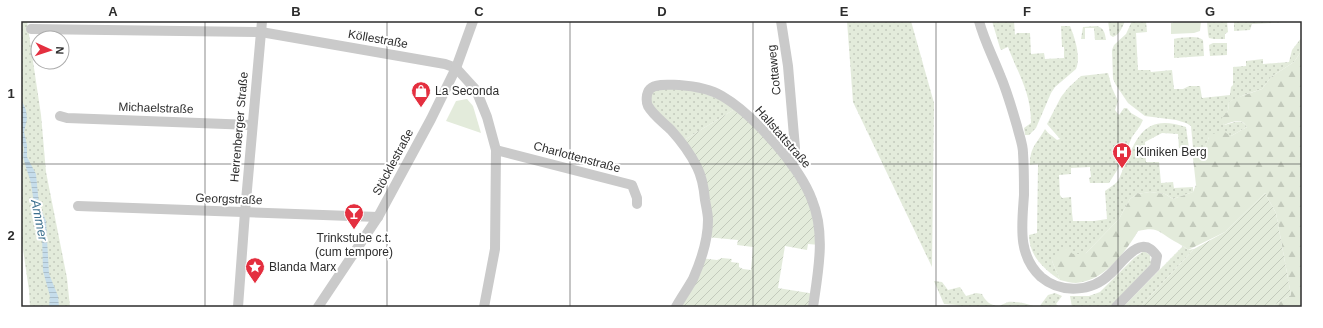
<svg xmlns="http://www.w3.org/2000/svg" width="1323" height="328" font-family="Arial,sans-serif">
<defs>
<pattern id="grass-dots" width="8" height="8" patternUnits="userSpaceOnUse"><rect width="8" height="8" fill="#e3ebdb"/><path d="M2 2h.1M6 6h.1" fill="none" stroke="#c3cabc" stroke-width="1.8" stroke-linecap="round"/></pattern>
<pattern id="forest-firs" width="22" height="20" patternUnits="userSpaceOnUse"><rect width="22" height="20" fill="#e3ebdb"/><path d="M5 1l3.5 6h-7zM16 11l3.5 6h-7z" fill="#c3cabc"/></pattern>
<pattern id="garden-furrows" width="10" height="10" patternUnits="userSpaceOnUse"><rect width="10" height="10" fill="#e3ebdb"/><path d="M-1 1l2-2M0 10L10 0M9 11l2-2" fill="none" stroke="#c3cabc"/></pattern>
<pattern id="water-rules" width="6" height="5" patternUnits="userSpaceOnUse"><rect width="6" height="5" fill="#c6ddeb"/><path d="M0 2.5h6" fill="none" stroke="#aabeca"/></pattern>
</defs>
<rect width="100%" height="100%" fill="#fff"/>
<g fill="url(#grass-dots)">
<path d="M21,21H27L41,115L46,172L67,278L70,307H30L29,290L21,236Z"/>
<path d="M847,21H911L934,103L932,267L853,102Z"/>
<path d="M992,21H1014L1015,35L1017,33H1030L1031,54L1044,53L1045,59L1064,58V47H1062L1061,26H1070C1075,38 1081,57 1076,69L1055,87L1051,93L1036,128L1029,135H1025L1024,128L1031,123C1031,92 1018,74 1008,47L1001,50L1000,48Z"/>
<path d="M1108,21H1125C1122,28 1120,34 1113,37L1110,35Z"/>
<path d="M1132,21H1146L1147,32L1136,33L1138,70H1150L1151,72L1172,70L1174,89H1183L1189,86H1200L1202,98L1230,95L1231,87L1233,85V67L1246,66V61L1263,59V64L1289,62L1292,50L1302,37V50L1294,62L1271,77L1262,89L1244,95L1229,102L1228,111L1222,119L1224,125C1233,123 1241,117 1247,127L1231,136L1209,137L1204,150L1197,153L1193,148L1191,126L1186,123L1176,120L1145,116L1128,103L1116,85L1113,79L1112,50L1114,45L1126,34Z"/>
<path d="M1207,21H1227L1228,32L1225,34V39H1214L1209,38L1208,34Z"/>
<path d="M1234,21H1288V22L1252,24L1250,30L1234,31Z"/>
<path d="M1097,26C1104,28 1105,33 1106,40H1095L1094,28H1085V39H1081L1083,27Z"/>
<path d="M1178,38C1186,38 1196,35 1203,40L1204,56L1174,58V39Z"/>
<path d="M1213,43H1227V55L1210,56L1209,45Z"/>
<path d="M1108,73L1112,88L1118,101L1115,110L1119,115L1124,108H1127L1131,113L1143,120L1140,126L1132,137L1121,164L1109,183H1090L1089,178L1091,177L1090,167L1071,168V174L1059,175L1060,195L1062,198L1071,197L1072,213L1073,221H1094L1107,219L1105,191C1109,188 1114,185 1117,182C1121,176 1123,168 1126,162C1139,131 1149,115 1186,127L1189,148H1179L1178,134L1162,133L1145,142L1146,162H1159L1161,183L1173,182L1174,188L1193,187V192L1173,199L1165,194L1150,192L1137,194L1130,199L1119,219L1085,254H1073L1052,261L1060,280C1044,269 1029,256 1029,235L1037,233L1038,164L1030,165C1030,146 1037,144 1045,129C1049,135 1053,136 1057,140L1060,139L1047,124L1061,97L1068,88L1081,76Z"/>
<path d="M683,85L738,107L681,142L648,106L650,89Z"/>
<path d="M1183,246L1188,250L1194,249L1140,307H1123Z"/>
<path d="M1144,251L1150,255L1151,264L1110,307H1072L1070,296H1089L1100,292L1134,258Z"/>
<path d="M934,281L942,282L948,290L960,287L966,296L976,293L982,294C985,301 991,306 999,306C1002,305 1005,303 1008,302C1015,301 1029,304 1036,307H964L957,305L944,304Z"/>
<path d="M1055,293L1062,296L1056,304L1059,307H1039L1048,295Z"/>
</g>
<path fill="url(#forest-firs)" d="M1302,50V307H1271L1291,295L1276,213L1265,193L1225,232L1188,250C1184,246 1179,244 1174,241C1158,232 1159,226 1138,231C1125,253 1104,281 1076,283C1071,283 1065,281 1060,280L1052,261L1060,251L1066,248L1073,254H1085L1119,219L1130,199L1137,194L1150,192L1165,194L1173,199L1193,192L1196,185L1193,158L1204,150L1209,137L1213,134L1223,131L1231,136L1247,127C1241,117 1233,122 1224,125L1221,119L1228,111L1229,102L1236,98L1262,89L1271,77L1294,62Z"/>
<g fill="#e3ebdb">
<path d="M1173,21H1201L1200,31L1194,33L1171,34V23H1173Z"/>
<path d="M467,99L473,106L481,133L446,121L456,101Z"/>
</g>
<g fill="url(#garden-furrows)">
<path d="M738,107L804,181L820,245L808,244L807,250L785,246L778,288L815,294L813,307H676L700,258L717,260L722,258L732,259L731,262L739,263V267L743,269L751,270L753,247L737,245L738,240L706,237L704,193L681,142Z"/>
<path d="M1265,193L1276,213L1291,295L1271,307H1140L1194,249L1225,232Z"/>
</g>
<path fill="url(#water-rules)" d="M21,99L26,110L27,119L24,132L27,145V157L36,174L39,205L46,221L49,274L58,296L59,307H49L50,296L43,271L42,233L36,218L31,183L25,164L23,156L24,148L21,140Z"/>
<g fill="none" stroke-linecap="round" stroke-linejoin="round">
<g stroke="#cacaca" stroke-width="10">
<path d="M781,21L788,66L795,148L792,165"/>
<path d="M979,21C984,40 993,57 1000,75C1007,91 1012,109 1017,126C1019,135 1023,144 1023,153C1024,167 1024,181 1024,195C1022,225 1017,255 1041,277C1061,294 1092,292 1110,274C1118,267 1131,248 1142,247C1149,246 1153,251 1157,256L1155,267L1116,307"/>
<path d="M31,29L261,32L445,64L456,68L476,90L487,117L496,150L495,249L484,307"/>
<path d="M60,116L67,118L252,125"/>
<path d="M496,150L632,185L637,198V204"/>
<path d="M78,206L378,217"/>
<path d="M238,307L245,212L262,21"/>
<path d="M318,307L378,217L431,119L456,68L473,21"/>
<path d="M676,307C681,298 688,288 693,279C701,261 708,240 708,220C708,214 706,206 705,200C704,189 702,177 697,167C691,155 681,141 671,130C664,123 653,115 648,106C646,102 646,93 650,89C656,83 671,85 679,85C693,86 710,89 722,96C753,114 800,167 812,200C826,234 818,272 813,307"/>
</g>
</g>
<path fill="none" stroke="#2d2d2d" stroke-width="1" stroke-opacity="0.55" d="M205,21V307M387,21V307M570,21V307M753,21V307M936,21V307M1118,21V307M21,164H1302"/>
<defs>
<g id="shop-pin" transform="scale(1)"><path d="M0 17L-7.5 6A9.5 9.5 0 1 1 7.5 6Z" fill="#e42f3f" stroke="#fff"/><path d="M-5-2.5h2.3a2.7 3.5 0 0 1 5.4 0H5L5.5 6h-11ZM-1.5-2.5h3a1.5 2.3 0 0 0-3 0Z" fill="#fff"/></g>
<g id="hospital-pin" transform="scale(1)"><path d="M0 17L-7.5 6A9.5 9.5 0 1 1 7.5 6Z" fill="#e42f3f" stroke="#fff"/><path d="M-5-5h3v3.5h4V-5h3V5h-3V1.5h-4V5h-3Z" fill="#fff"/></g>
<g id="bar-pin" transform="scale(1)"><path d="M0 17L-7.5 6A9.5 9.5 0 1 1 7.5 6Z" fill="#e42f3f" stroke="#fff"/><path d="M-6-5H6L.8 .8V4.5H3.5V6h-7V4.5H-.8V.8Z" fill="#fff"/></g>
<g id="sight-pin" transform="scale(1)"><path d="M0 17L-7.5 6A9.5 9.5 0 1 1 7.5 6Z" fill="#e42f3f" stroke="#fff"/><path d="M0-6L1.8-2.2L6-1.7L2.9 1.2L3.7 5.4L0 3.3L-3.7 5.4L-2.9 1.2L-6-1.7L-1.8-2.2Z" fill="#fff"/></g>
</defs>
<g fill-rule="evenodd">
<use href="#shop-pin" x="421" y="91"/>
<use href="#hospital-pin" x="1122" y="152"/>
<use href="#bar-pin" x="354" y="213"/>
<use href="#sight-pin" x="255" y="267"/>
</g>
<g text-anchor="middle" stroke-width="4" stroke-linejoin="round" paint-order="stroke">
<g font-size="12" fill="#2d2d2d" stroke="#fff">
<text transform="translate(378 39) rotate(10)" y="4">Köllestraße</text>
<text transform="translate(774 70) rotate(-96)" y="4">Cottaweg</text>
<text transform="translate(156 108) rotate(2)" y="4">Michaelstraße</text>
<text transform="translate(239 127) rotate(-85)" y="4">Herrenberger Straße</text>
<text transform="translate(783 137) rotate(49)" y="4">Hallstattstraße</text>
<text transform="translate(577 157) rotate(15)" y="4">Charlottenstraße</text>
<text transform="translate(393 162) rotate(-62)" y="4">Stöcklestraße</text>
<text transform="translate(229 199) rotate(2)" y="4">Georgstraße</text>
</g>
<g font-size="12" fill="#2d2d2d" stroke="#fff" text-anchor="start">
<text x="435" y="95">La Seconda</text>
<text x="1136" y="156">Kliniken Berg</text>
<text x="354" y="242" text-anchor="middle">Trinkstube c.t.<tspan x="354" dy="14">(cum tempore)</tspan></text>
<text x="269" y="271">Blanda Marx</text>
</g>
<g font-size="13" font-style="italic" fill="#3c708e" stroke="#fff">
<text transform="translate(40 220) rotate(79)" y="5">Ammer</text>
</g>
</g>
<rect width="1323" height="328" fill="none" stroke="#ffffff" stroke-width="44"/>
<g transform="translate(50 50) rotate(93)"><circle r="19" fill="#ffffff" stroke="#ababab"/>
<path d="M0-3L7 15L0 10L-7 15Z" fill="#e42f3f"/>
<text y="-6" font-size="11" font-weight="bold" text-anchor="middle" fill="#2d2d2d">N</text>
</g>
<rect x="22" y="22" width="1279" height="284" fill="none" stroke="#2d2d2d" stroke-width="1.5"/>
<g font-size="13" text-anchor="middle" font-weight="bold" fill="#2d2d2d">
<text x="113" y="16">A</text>
<text x="296" y="16">B</text>
<text x="479" y="16">C</text>
<text x="662" y="16">D</text>
<text x="844" y="16">E</text>
<text x="1027" y="16">F</text>
<text x="1210" y="16">G</text>
<text x="11" y="98">1</text>
<text x="11" y="240">2</text>
</g>
</svg>
